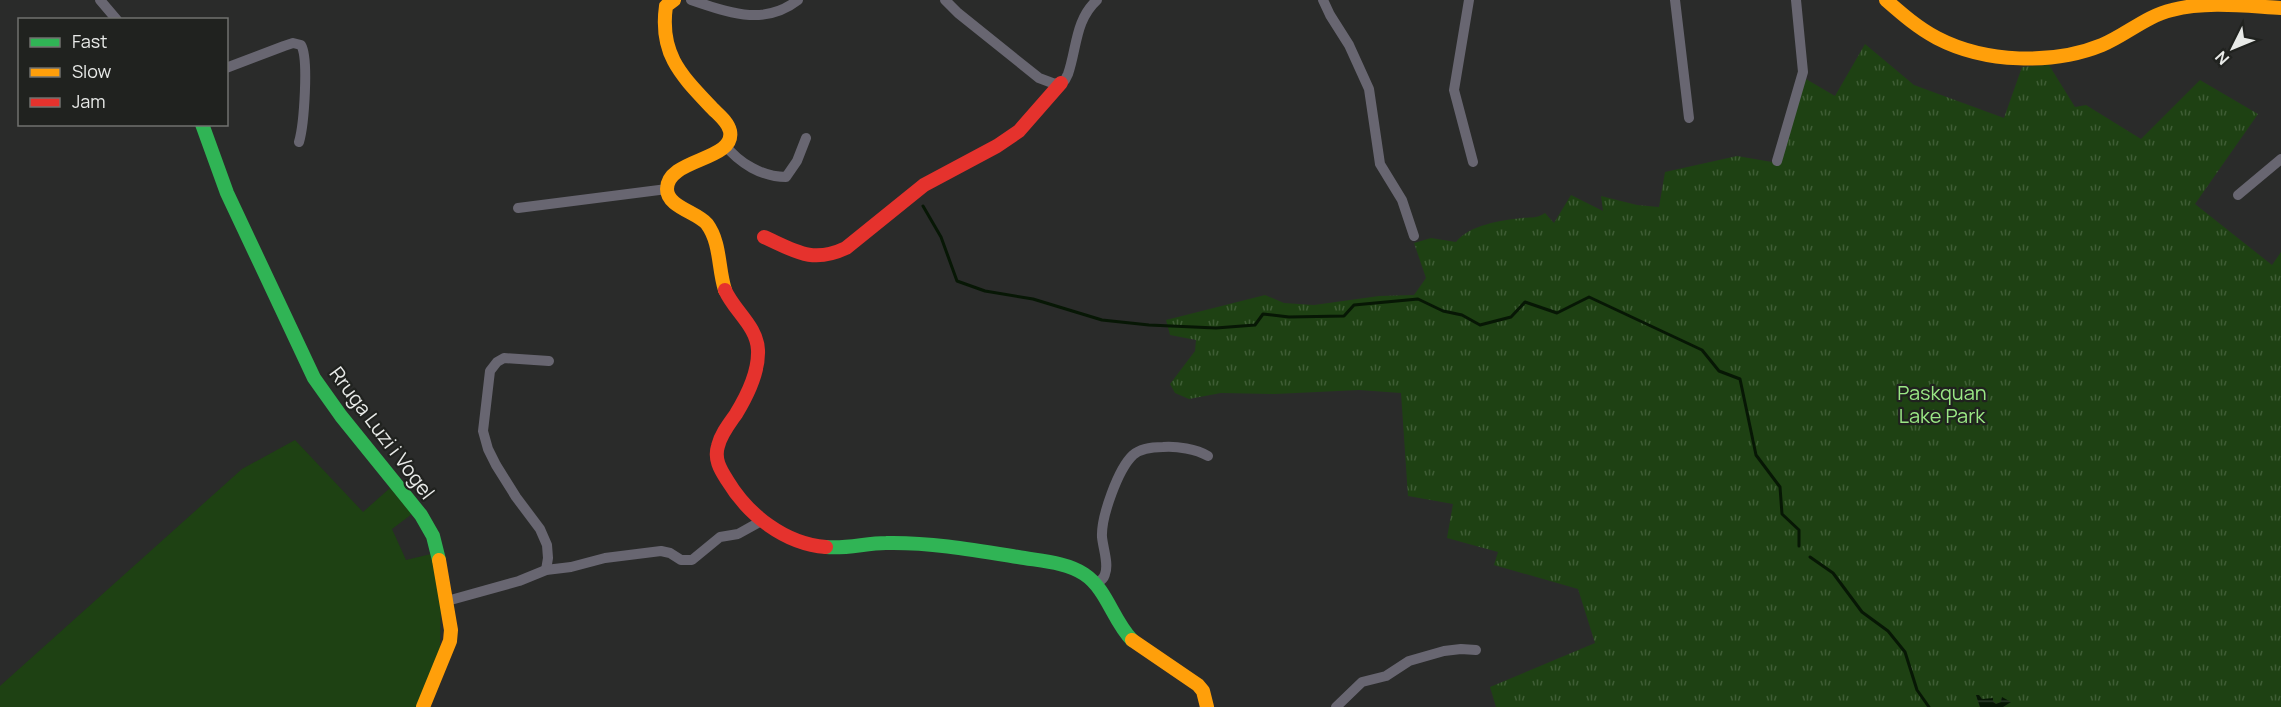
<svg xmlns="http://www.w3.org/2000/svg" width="2281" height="707" font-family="Manrope,sans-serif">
<defs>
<pattern id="park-tufts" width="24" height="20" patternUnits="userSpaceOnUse" patternTransform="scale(1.5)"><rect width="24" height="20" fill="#1e4113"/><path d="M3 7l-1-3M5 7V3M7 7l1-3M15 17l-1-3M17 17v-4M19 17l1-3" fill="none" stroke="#3f5d35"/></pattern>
<pattern id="water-rules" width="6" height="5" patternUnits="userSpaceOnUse" patternTransform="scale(1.5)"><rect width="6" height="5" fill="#071705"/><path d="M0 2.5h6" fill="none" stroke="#2b3929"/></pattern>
</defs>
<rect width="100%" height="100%" fill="#2a2b2a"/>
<path fill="#1e4113" d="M295,440L363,512L390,488L412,514L392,529L406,560L431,554L441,601L440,652L417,707H0V686L242,469Z"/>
<path fill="url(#park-tufts)" d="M1865,44L1914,85L2004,118L2022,67L2049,65L2075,107L2086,105L2141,139L2200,80L2258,114L2195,204L2272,265L2281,252V707H2003L2007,705L2001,698V702L1996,704L1992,700L1982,699L1978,695H1976L1980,707H1496L1490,687L1595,643L1578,589L1494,565L1498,552L1447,538L1453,504L1408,496L1401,393L1359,390L1275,394L1221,393L1189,399L1175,393L1170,384L1195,351L1196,340L1170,335L1166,320L1265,295L1284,303L1314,305L1379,296L1414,295L1426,278L1414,243L1431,238L1456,242C1469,225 1502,220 1522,218C1532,217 1536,219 1545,213L1554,223L1571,195L1603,211L1601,196L1637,205L1659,207L1665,172L1737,156L1778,163L1806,79L1835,96Z"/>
<path fill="url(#water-rules)" d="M1976,695H1979L1982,699L1993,698V702L1996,704L2001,702L2002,697L2011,702L2003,707H1980Z"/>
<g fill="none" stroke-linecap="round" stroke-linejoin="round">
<g stroke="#071705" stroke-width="3">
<path d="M923,206L941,237L957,281L985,291L1033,299L1102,320L1149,325L1216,328L1255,325L1263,314L1289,317L1344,316L1354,305L1418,299L1443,311L1462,315L1480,325L1511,317L1525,302L1557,313L1589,297L1702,350L1719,371L1740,379L1756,455L1780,487L1782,514L1799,530V546"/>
<path d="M1810,557L1833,573L1862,612L1888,631L1905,652L1917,690L1929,707"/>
</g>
<g stroke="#686671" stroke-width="10">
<path d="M100,0L117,20"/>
<path d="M691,0C728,12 763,27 798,0"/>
<path d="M945,0L958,13L1039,78L1055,84L1065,80L1068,74C1077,48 1075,20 1097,0"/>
<path d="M1323,0L1330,15L1349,45L1369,89L1380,164L1402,200L1414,236"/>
<path d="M1469,0L1454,90L1473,162"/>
<path d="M1675,0L1689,118"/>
<path d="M226,68L284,46L293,43L301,45C309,58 304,125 299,142"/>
<path d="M725,145C739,163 762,177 786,177L797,161L806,138"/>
<path d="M1777,161L1803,72L1796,0"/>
<path d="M2238,195L2281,159"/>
<path d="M518,208L667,189"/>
<path d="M546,570L548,558L547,545L540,529L516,497L496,465L488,449L483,431L490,371L497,362L504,358L549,361"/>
<path d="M1096,583C1100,581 1104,579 1105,574C1109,564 1103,548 1102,537C1101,517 1118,469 1133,455C1141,448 1152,447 1163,447C1177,446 1196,449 1208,456"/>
<path d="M447,601L519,581L546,570L571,567L605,558L661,551L670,553L681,560H692L720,537L738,534L763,520"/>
<path d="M1336,707L1362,682L1386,676L1409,661L1444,651L1461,649L1476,650"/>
</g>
<g stroke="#30b455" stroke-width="14">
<path d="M202,124L227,193L314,378L341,416L421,515L433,536L439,560"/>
<path d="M826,547C847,549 866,543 886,543C930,542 975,550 1018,557C1040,561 1066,562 1084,574C1107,589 1113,621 1132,640"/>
</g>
<g stroke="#ff9f0a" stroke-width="14">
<path d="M674,0L666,6C659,55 682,76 713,109C719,115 728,122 730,131C736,161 667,158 667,189C667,207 697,212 707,224C721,243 718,269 725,290"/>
<path d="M1886,0C1902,14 1918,28 1937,38C1985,63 2053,65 2102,45C2126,35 2146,16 2172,10C2207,1 2245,6 2281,8"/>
<path d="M1132,640L1198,685L1203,691L1207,707"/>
<path d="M423,707L450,641L451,630L439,560"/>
</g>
<g stroke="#e5322d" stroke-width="14">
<path d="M764,237C795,251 812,264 846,248L924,185L997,146L1019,131L1061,83"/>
<path d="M725,290C734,311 757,326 758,350C759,372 747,396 736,414C729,424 721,434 718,446C714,459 720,469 727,480C748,515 785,544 826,547"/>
</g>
</g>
<g text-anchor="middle" stroke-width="4.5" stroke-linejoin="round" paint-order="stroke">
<g font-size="20" fill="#9ae785" stroke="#20221f">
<text x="1942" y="400">Paskquan<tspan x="1942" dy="23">Lake Park</tspan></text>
</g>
<g font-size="20" fill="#e8eae8" stroke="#20221f">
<text transform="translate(382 433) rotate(53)" y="7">Rruga Luzi i Vogel</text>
</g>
</g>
<rect x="18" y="18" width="210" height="108" fill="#20221f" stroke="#70726f" stroke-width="1.5"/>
<rect x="30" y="38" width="30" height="9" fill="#30b455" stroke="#70726f" stroke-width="1.5"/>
<text x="72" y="48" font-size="18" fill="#e8eae8">Fast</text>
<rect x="30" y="68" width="30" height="9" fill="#ff9f0a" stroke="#70726f" stroke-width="1.5"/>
<text x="72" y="78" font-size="18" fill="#e8eae8">Slow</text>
<rect x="30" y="98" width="30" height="9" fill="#e5322d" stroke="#70726f" stroke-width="1.5"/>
<text x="72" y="108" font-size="18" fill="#e8eae8">Jam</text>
<g transform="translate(2233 48) rotate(227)" stroke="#20221f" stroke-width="4.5" paint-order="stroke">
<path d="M0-4.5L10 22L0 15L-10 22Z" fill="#e8eae8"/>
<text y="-9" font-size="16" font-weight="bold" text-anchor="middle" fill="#e8eae8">N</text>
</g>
</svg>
